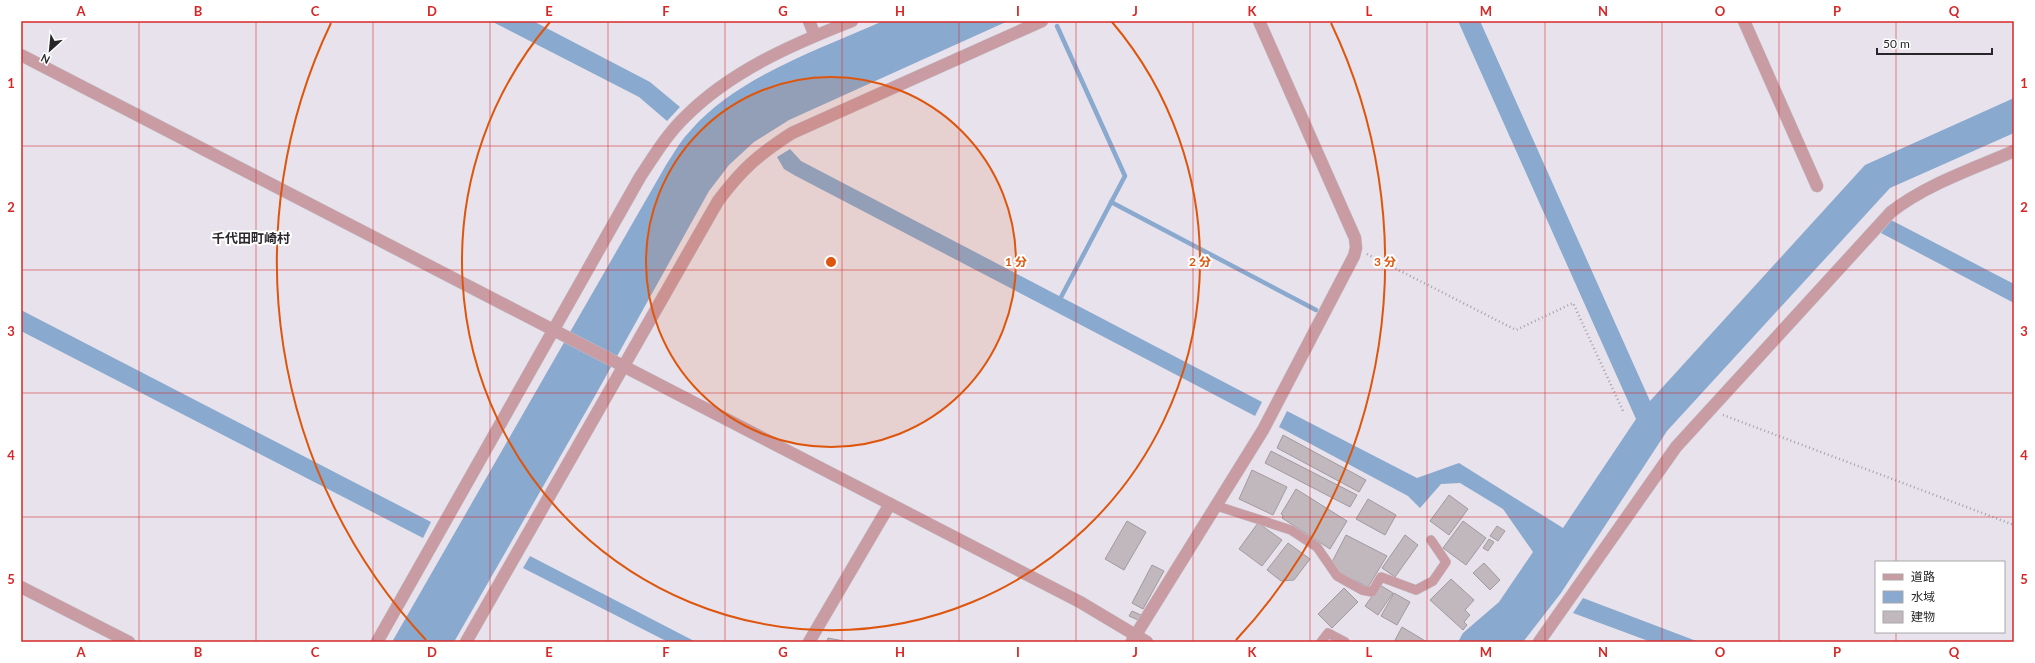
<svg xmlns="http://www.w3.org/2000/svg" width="2035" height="663" font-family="Lato,'Noto Sans JP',sans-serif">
<rect width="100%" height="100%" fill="#e7e2eb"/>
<g fill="#89a9cf">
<path d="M491,21H533L650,82L680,107L667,121L639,97Z"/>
<path d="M883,21H1008L789,120L754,142L729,165L709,191L596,394L454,642H392L666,165C674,153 681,140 691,130C737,77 820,49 883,21Z"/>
<path d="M1458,21H1480L1650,401L1865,165L2014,98V133L1890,188L1667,431L1561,593L1523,642H1458L1463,633L1499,602L1533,552L1503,509L1460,483L1441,484L1420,508L1408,496L1279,427L1287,411L1417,478L1459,463L1563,528L1636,419Z"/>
<path d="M790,149L801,161L1262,402L1255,416L794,175L784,169L777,157Z"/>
<path d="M1891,220L2014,284V303L1881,233Z"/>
<path d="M21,310L431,522L423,538L21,331Z"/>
<path d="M530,556L696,642H668L523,568Z"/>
<path d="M1583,598L1699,642H1651L1573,613Z"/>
</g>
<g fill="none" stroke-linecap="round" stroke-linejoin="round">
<g stroke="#89a9cf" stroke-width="4.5">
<path d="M1057,26L1125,176L1059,301"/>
<path d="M1111,202L1316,310"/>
</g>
</g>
<g fill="#c1b8be" stroke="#a39aa0">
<path d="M1283,435L1366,480L1359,492L1277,448Z"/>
<path d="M1271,451L1357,495L1350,507L1265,463Z"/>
<path d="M1252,470L1287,487L1273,515L1239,499Z"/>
<path d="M1296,489L1347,521L1330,549L1282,518L1283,515L1281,514Z"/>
<path d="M1449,495L1468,509L1449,535L1430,521Z"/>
<path d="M1368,499L1396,515L1385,535L1356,519Z"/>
<path d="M1127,521L1146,532L1124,570L1105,559Z"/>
<path d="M1463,521L1486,538L1466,565L1443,548Z"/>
<path d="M1258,523L1282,540L1262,566L1239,549Z"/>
<path d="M1497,526L1505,531L1498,541L1490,536Z"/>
<path d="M1346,535L1387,556L1368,587L1341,574L1332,562Z"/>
<path d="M1405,535L1418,545L1395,577L1382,568Z"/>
<path d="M1489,539L1494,542L1488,551L1483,548Z"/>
<path d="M1288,543L1310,559L1294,580L1281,581L1267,570Z"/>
<path d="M1484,563L1500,580L1490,590L1473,573Z"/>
<path d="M1152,565L1164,571L1143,609L1132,603Z"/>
<path d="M1451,579L1474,600L1465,610L1470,615L1464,622L1467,625L1463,630L1430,600Z"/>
<path d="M1380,585L1393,593L1378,615L1365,606Z"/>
<path d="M1344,588L1358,602L1332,628L1318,614Z"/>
<path d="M1394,593L1410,602L1397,625L1381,616Z"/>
<path d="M1132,611L1141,615L1138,620L1129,616Z"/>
<path d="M1402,627L1427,642H1394Z"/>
<path d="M828,638L844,641V642H827Z"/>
</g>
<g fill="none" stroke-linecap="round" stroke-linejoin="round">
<g stroke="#c4c0c8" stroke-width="10">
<g id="lane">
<path d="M1217,506L1291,530L1317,547L1337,576L1362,590L1372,592L1381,577L1416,590L1433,581L1446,562L1431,540"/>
<path d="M1321,642L1328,633L1345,642"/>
</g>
</g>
<g stroke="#c4c0c8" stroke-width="13">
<g id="street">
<path d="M809,21L815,36"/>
<path d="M1744,21L1817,186"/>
<path d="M21,55L1080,602L1147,642"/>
<path d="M21,587L129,642"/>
<path d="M1132,641L1263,430L1354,256L1356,248L1355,238L1259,21"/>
<path d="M377,642L640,177C654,156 667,134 686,116C731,71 793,44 852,21"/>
<path d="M466,642L718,201C742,169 758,155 792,133L1042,21"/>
<path d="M809,642L890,504"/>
<path d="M1539,642L1676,447L1891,212C1927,184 1973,169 2014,151"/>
</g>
</g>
<g stroke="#a6a2a9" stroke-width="2.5" stroke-dasharray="1 3" stroke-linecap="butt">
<path d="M1367,254L1516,330L1573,303L1624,413"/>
<path d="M1723,415L2014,525"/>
</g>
<use href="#lane" stroke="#c99ba3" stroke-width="9"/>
<use href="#street" stroke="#c99ba3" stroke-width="12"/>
</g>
<path fill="none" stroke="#d62828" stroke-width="1" stroke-opacity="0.55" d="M139,21V642M256,21V642M373,21V642M490,21V642M608,21V642M725,21V642M842,21V642M959,21V642M1076,21V642M1193,21V642M1310,21V642M1427,21V642M1545,21V642M1662,21V642M1779,21V642M1896,21V562M21,146H2014M21,270H2014M21,393H2014M21,517H2014M1896,632V642"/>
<circle cx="831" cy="262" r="185" fill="#de560d" fill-opacity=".12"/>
<g fill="none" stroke="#de560d" stroke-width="2">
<circle cx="831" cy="262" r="185"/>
<path d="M1112 22A369 369 0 1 1 550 22"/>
<path d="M426 640A554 554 0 0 1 331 23M1331 23A554 554 0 0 1 1236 640"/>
</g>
<g text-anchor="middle" stroke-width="4" stroke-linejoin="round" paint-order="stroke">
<g font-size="13" font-weight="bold" fill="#2b282e" stroke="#fff">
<text x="251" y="243">千代田町崎村</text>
</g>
</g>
<circle cx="831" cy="262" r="6" fill="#de560d" stroke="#fff" stroke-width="2"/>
<g font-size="12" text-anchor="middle" font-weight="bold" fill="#de560d" stroke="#fff" stroke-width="4" stroke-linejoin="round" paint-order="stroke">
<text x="1016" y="266">1 分</text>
<text x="1200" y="266">2 分</text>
<text x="1385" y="266">3 分</text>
</g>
<rect width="2035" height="663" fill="none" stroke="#ffffff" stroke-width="44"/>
<rect x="1875" y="561" width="130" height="72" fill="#ffffff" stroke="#a9a8a9"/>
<rect x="1883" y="574" width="20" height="6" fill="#c99ba3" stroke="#a9a8a9"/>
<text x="1911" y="581" font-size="12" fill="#272629">道路</text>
<rect x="1883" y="591" width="20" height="12" fill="#89a9cf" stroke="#a9a8a9"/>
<text x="1911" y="601" font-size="12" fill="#272629">水域</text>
<rect x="1883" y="611" width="20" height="12" fill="#c1b8be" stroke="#a9a8a9"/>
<text x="1911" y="621" font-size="12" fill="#272629">建物</text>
<g transform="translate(50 50) rotate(207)" stroke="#ffffff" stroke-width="3" paint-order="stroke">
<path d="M0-3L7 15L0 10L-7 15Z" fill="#272629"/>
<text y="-6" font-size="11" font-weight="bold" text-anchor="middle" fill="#272629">N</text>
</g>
<path d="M1877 48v6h115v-6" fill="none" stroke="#272629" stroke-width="2"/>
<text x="1883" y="48" font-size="12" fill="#272629" stroke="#ffffff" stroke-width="3" paint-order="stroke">50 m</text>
<rect x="22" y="22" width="1991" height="619" fill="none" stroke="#d62828" stroke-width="1.5"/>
<g font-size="13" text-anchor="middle" font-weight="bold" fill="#d62828">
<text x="81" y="16">A</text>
<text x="198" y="16">B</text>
<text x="315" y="16">C</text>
<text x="432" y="16">D</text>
<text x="549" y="16">E</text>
<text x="666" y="16">F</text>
<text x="783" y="16">G</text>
<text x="900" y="16">H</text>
<text x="1018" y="16">I</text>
<text x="1135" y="16">J</text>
<text x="1252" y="16">K</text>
<text x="1369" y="16">L</text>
<text x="1486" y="16">M</text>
<text x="1603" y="16">N</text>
<text x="1720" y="16">O</text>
<text x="1837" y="16">P</text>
<text x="1954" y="16">Q</text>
<text x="11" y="88">1</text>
<text x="2024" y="88">1</text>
<text x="11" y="212">2</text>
<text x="2024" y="212">2</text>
<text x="11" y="336">3</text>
<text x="2024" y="336">3</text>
<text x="11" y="460">4</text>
<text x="2024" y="460">4</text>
<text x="11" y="584">5</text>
<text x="2024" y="584">5</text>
<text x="81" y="657">A</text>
<text x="198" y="657">B</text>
<text x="315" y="657">C</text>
<text x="432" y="657">D</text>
<text x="549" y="657">E</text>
<text x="666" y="657">F</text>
<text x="783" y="657">G</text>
<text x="900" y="657">H</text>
<text x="1018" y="657">I</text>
<text x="1135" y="657">J</text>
<text x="1252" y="657">K</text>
<text x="1369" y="657">L</text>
<text x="1486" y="657">M</text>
<text x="1603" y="657">N</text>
<text x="1720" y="657">O</text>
<text x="1837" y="657">P</text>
<text x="1954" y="657">Q</text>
</g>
</svg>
